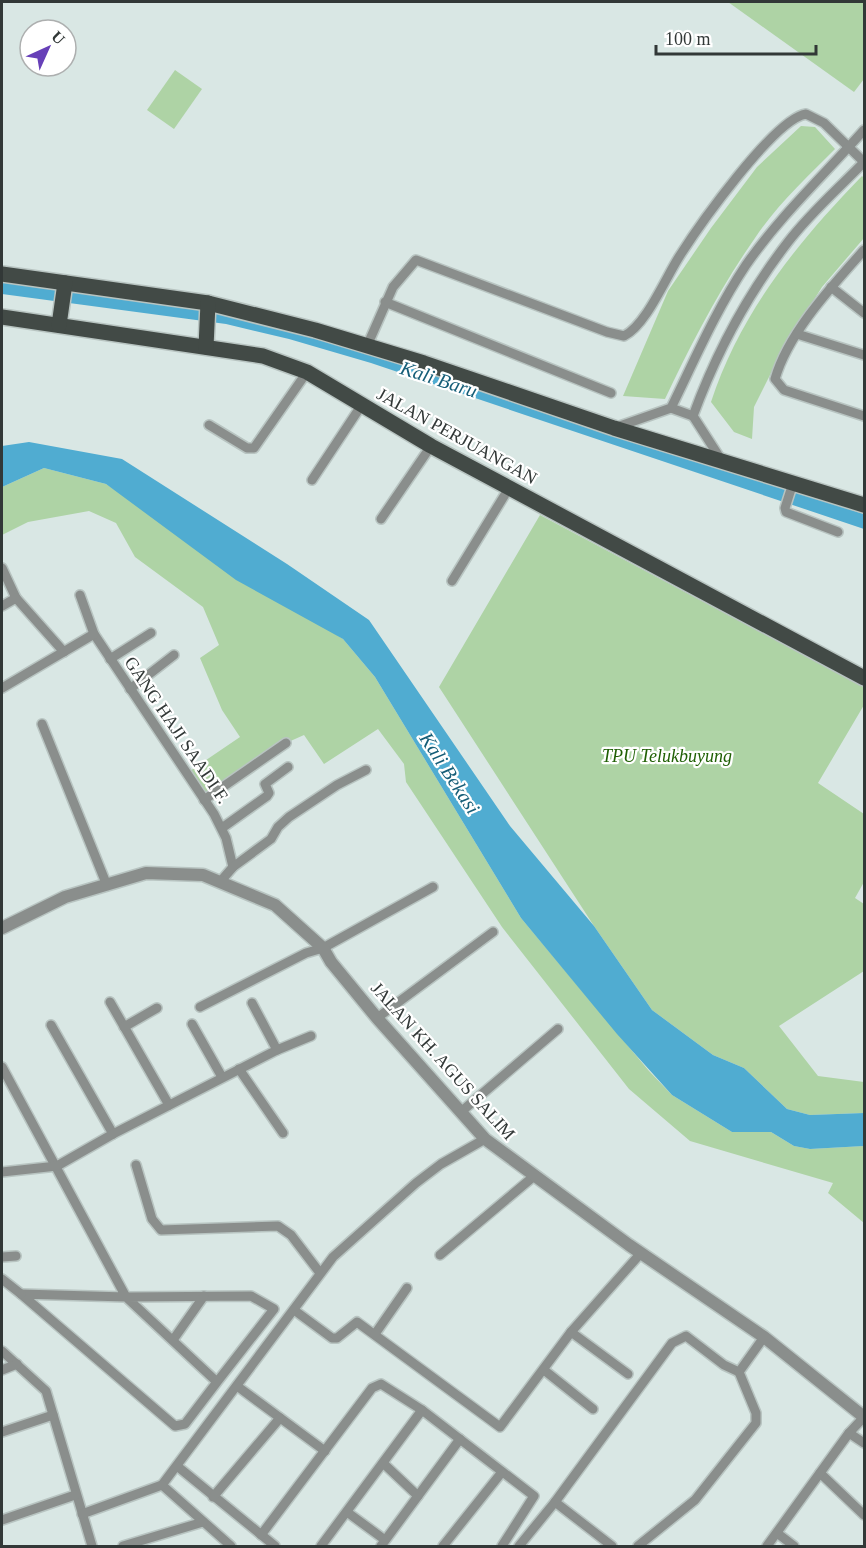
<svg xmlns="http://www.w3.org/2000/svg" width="866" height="1548" font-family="'Times New Roman',serif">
<rect width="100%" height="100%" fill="#d9e7e4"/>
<g fill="#aed3a5">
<path d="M728,2H864V79L854,92Z"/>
<path d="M175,70L202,89L174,129L147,110Z"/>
<path d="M801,126L815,127L835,149C807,177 777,205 755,238C720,288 691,344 665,399L623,396L668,291L711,228L757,167Z"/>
<path d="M862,176L864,178V238L822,287L783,349L754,407L752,439L734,432L711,402C740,313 797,243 862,176Z"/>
<path d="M44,468L106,484L343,639L375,677L521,918L649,1071L672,1095L732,1132H771L794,1146L810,1149L864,1146V1223L828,1193L833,1183L690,1141L629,1089L502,927L406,782L404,764L378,729L324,764L304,735L286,743L204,800L187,773L240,737L222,710L200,658L219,645L203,607L135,557L116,523L89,511L28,522L2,535V487Z"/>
<path d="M540,515L864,687V705L818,783L864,814V882L855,898L864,904V971L779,1026L818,1076L864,1082V1113L810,1115L787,1109L744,1068L713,1055L652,1010L594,926L439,687Z"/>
</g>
<g fill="#50acd1">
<path d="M2,278L198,305L302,329L864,514V529L371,363L289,339L226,324L2,294Z"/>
<path d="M29,442L122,459L287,564L369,620L510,826L594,926L652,1010L713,1055L744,1068L787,1109L810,1115L864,1113V1146L810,1149L794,1146L771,1132H732L672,1095L617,1034L521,918L375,677L343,639L236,580L106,484L44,468L2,487V446Z"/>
</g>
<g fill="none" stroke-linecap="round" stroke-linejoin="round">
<g stroke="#b8c4c1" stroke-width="12">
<g id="minor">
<path d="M864,250C832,286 788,333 775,379L784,390L864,416"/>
<path d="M831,287L864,313"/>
<path d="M385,302L611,393"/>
<path d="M797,334L864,355"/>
<path d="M367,346L393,287L416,260L607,332L624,336C646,325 665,279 679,257C698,227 774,119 806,114L824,123L864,162"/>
<path d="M671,408L693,416"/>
<path d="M209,425L247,448H254L307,372"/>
<path d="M617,427L671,408C695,359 716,310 746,265C780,216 825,174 864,130"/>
<path d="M722,461L693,416C716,353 747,295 788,242C810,213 839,188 864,162"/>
<path d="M312,480L361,406"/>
<path d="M793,483L785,508L786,512L838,532"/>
<path d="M381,519L431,446"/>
<path d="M2,568L16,598"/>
<path d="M452,581L509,488"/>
<path d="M80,595L94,634L214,814L226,838L233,867L220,882"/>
<path d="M2,606L16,598L64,652"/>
<path d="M110,659L151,633"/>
<path d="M2,688L94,634"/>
<path d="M130,689L174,655"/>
<path d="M42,724L106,883"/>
<path d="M204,800L286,743"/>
<path d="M222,828L267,796L269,793L265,784L288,767"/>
<path d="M233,867L271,839L278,827L289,817L337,785L366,770"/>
<path d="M110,1002L169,1105"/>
<path d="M200,1007L306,953L323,948L433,887"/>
<path d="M377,1018L493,932"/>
<path d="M192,1024L222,1077"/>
<path d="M51,1025L113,1134"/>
<path d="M124,1027L157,1008"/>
<path d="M277,1050L311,1036"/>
<path d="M2,1067L126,1297L251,1296L274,1309L217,1382L126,1297L21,1294L175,1426L185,1424L217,1382"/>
<path d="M239,1069L283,1133"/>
<path d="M462,1111L558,1029"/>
<path d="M136,1165L152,1219L161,1230L278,1226L291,1235L320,1273"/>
<path d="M2,1172L57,1166L113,1134L277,1050L252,1003"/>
<path d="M440,1255L533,1177"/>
<path d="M2,1257L16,1256"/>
<path d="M2,1279L21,1294"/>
<path d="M294,1310L332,1338H337L357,1322L500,1427L571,1332L641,1253"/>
<path d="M571,1332L628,1374"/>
<path d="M375,1334L407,1288"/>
<path d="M173,1340L204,1296"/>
<path d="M2,1351L46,1391L92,1546"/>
<path d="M2,1370L17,1364"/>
<path d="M544,1370L593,1409"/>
<path d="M237,1386L325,1451"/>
<path d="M2,1432L53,1415"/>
<path d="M849,1433L864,1443"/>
<path d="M383,1463L418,1496"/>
<path d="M177,1466L275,1546"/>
<path d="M820,1473L864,1515"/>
<path d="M162,1485L333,1257L416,1183L441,1164L485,1139"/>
<path d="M162,1485L231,1546"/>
<path d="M213,1497L280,1418"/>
<path d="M555,1502L612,1546"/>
<path d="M347,1512L385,1540"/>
<path d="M82,1514L162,1485"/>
<path d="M2,1520L75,1495"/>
<path d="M777,1533L794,1546"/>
<path d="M261,1535L372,1388L381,1384L422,1410L534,1496L502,1546"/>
<path d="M123,1546L203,1522"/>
<path d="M321,1546L422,1410"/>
<path d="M381,1546L460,1439"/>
<path d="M443,1546L502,1472"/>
<path d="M519,1546L555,1502L672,1343L686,1336L724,1365L739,1372L764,1337"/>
<path d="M638,1546L695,1500L756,1423V1413L739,1372"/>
<path d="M767,1546L849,1433L864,1417"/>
</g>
</g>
<g stroke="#b8c4c1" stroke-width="15">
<path id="tertiary" d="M2,928L65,897L146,873L203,875L275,905L323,948L331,962L377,1018L485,1139L629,1245L764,1337L864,1417"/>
</g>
<g stroke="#b8c4c1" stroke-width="18">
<g id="primary">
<path d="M2,274L208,303L315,330L424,363L614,428L864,505"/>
<path d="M2,317L263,356L307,372L431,446L864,678"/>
<path d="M59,325L65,283"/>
<path d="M206,347L208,303"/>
</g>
</g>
<use href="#minor" stroke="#8a8e8c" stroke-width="9"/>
<use href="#tertiary" stroke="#8a8e8c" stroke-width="12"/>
<use href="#primary" stroke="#424a46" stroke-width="15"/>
</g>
<g text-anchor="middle" stroke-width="4.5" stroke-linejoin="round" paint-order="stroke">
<g font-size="18" fill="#323837" stroke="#fff">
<text transform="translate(457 436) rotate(29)" y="6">JALAN PERJUANGAN</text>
<text transform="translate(177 730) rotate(56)" y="6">GANG HAJI SAADI F.</text>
<text transform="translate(443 1061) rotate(48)" y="6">JALAN KH. AGUS SALIM</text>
</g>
<g font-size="18" font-style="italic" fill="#206005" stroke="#fff">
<text x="667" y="762">TPU Telukbuyung</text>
</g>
<g font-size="20" font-style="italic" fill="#165e78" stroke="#fff">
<text transform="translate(439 379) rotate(18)" y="7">Kali Baru</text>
<text transform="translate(450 773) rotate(57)" y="7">Kali Bekasi</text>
</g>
</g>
<rect width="866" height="1548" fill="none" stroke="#323837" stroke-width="6"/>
<g transform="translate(48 48) rotate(45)"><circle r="28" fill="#ffffff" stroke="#adafaf" stroke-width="1.5"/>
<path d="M0-4.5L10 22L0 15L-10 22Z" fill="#6740b8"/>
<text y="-9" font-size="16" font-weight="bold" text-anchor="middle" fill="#323837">U</text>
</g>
<path d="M656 45v9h160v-9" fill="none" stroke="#323837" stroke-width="3"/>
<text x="665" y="45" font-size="18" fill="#323837" stroke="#ffffff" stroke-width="4.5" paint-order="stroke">100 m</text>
</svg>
